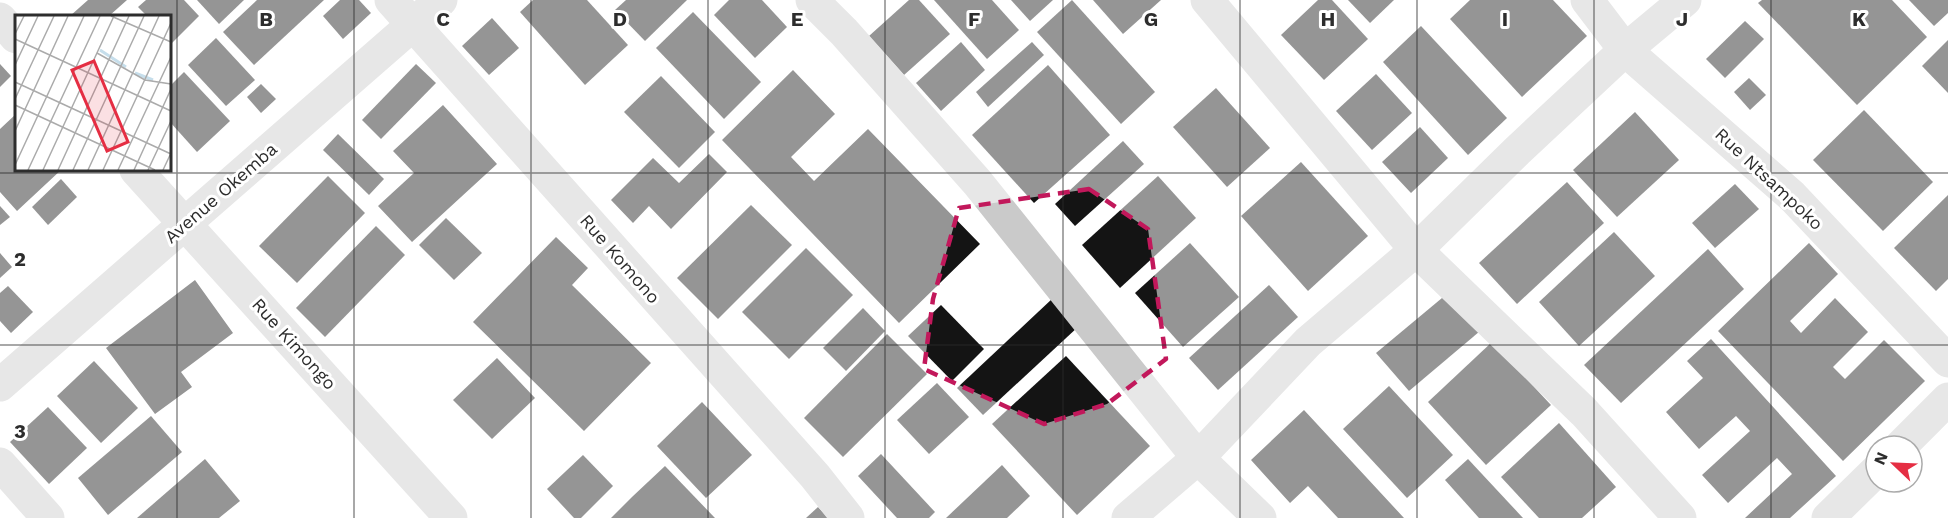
<svg xmlns="http://www.w3.org/2000/svg" width="1948" height="518" font-family="'Work Sans',sans-serif">
<rect width="100%" height="100%" fill="#fff"/>
<g fill="#141414">
<path d="M88,0H127L109,16H70Z"/>
<path d="M146,0H184L199,16L172,43L170,16H147L138,7Z"/>
<path d="M197,0H244L219,24Z"/>
<path d="M257,0H324L254,65L223,32Z"/>
<path d="M340,0H359L371,13L343,39L323,16Z"/>
<path d="M533,0H587L628,45L585,85L520,12Z"/>
<path d="M626,0H687L645,41L615,10Z"/>
<path d="M729,0H762L787,27L755,58L714,15Z"/>
<path d="M909,0H919L950,34L904,75L869,36Z"/>
<path d="M934,0H992L1019,30L987,59Z"/>
<path d="M1011,0H1053L1030,21Z"/>
<path d="M1072,0L1155,92L1121,124L1037,32Z"/>
<path d="M1093,0H1161L1123,34Z"/>
<path d="M1318,0H1332L1368,39L1324,80L1281,35Z"/>
<path d="M1348,0H1394L1370,23Z"/>
<path d="M1470,0H1553L1587,36L1522,97L1450,19Z"/>
<path d="M1762,0H1892L1927,37L1857,105L1758,3Z"/>
<path d="M1909,0H1948V13L1934,26Z"/>
<path d="M693,12L761,82L724,119L656,48Z"/>
<path d="M492,18L519,48L489,75L462,46Z"/>
<path d="M1745,21L1764,39L1725,78L1706,59Z"/>
<path d="M1421,26L1507,118L1468,155L1383,62Z"/>
<path d="M216,38L255,80L226,106L188,65Z"/>
<path d="M1948,40V93L1922,66Z"/>
<path d="M961,42L985,70L941,111L916,83Z"/>
<path d="M1032,42L1044,55L988,107L976,92Z"/>
<path d="M0,64L11,76L0,87Z"/>
<path d="M416,64L436,83L381,139L362,120Z"/>
<path d="M1048,65L1110,135L1034,203L972,135Z"/>
<path d="M793,70L835,114L791,157L814,181L868,129L980,244L899,323L722,140Z"/>
<path d="M184,72L230,121L197,152L170,122V86Z"/>
<path d="M1376,74L1412,113L1372,150L1336,111Z"/>
<path d="M661,76L715,132L679,168L624,112Z"/>
<path d="M1749,78L1766,95L1750,110L1734,92Z"/>
<path d="M261,84L276,99L261,113L247,97Z"/>
<path d="M1216,88L1270,148L1227,187L1173,127Z"/>
<path d="M443,105L497,164L412,242L378,206L414,173L393,151Z"/>
<path d="M1864,110L1933,182L1883,231L1813,160Z"/>
<path d="M1635,112L1679,160L1617,217L1573,170Z"/>
<path d="M16,114V170H61L17,211L0,192V129Z"/>
<path d="M1420,127L1448,158L1411,193L1382,162Z"/>
<path d="M338,134L384,179L369,195L323,150Z"/>
<path d="M1123,141L1144,164L1075,226L1055,204Z"/>
<path d="M709,154L727,172L671,229L649,206L633,223L611,200L653,158L679,183Z"/>
<path d="M1301,162L1368,236L1308,291L1241,216Z"/>
<path d="M328,176L365,213L297,283L259,246Z"/>
<path d="M1158,176L1196,218L1120,288L1082,245Z"/>
<path d="M61,179L77,197L48,225L32,207Z"/>
<path d="M1567,182L1604,223L1517,304L1479,263Z"/>
<path d="M1735,184L1759,209L1715,248L1692,223Z"/>
<path d="M1948,195V279L1936,291L1894,248Z"/>
<path d="M751,205L792,245L718,319L677,278Z"/>
<path d="M0,206L10,217L0,225Z"/>
<path d="M446,218L482,253L454,280L419,245Z"/>
<path d="M376,226L405,255L325,337L296,308Z"/>
<path d="M1614,232L1655,276L1579,346L1539,302Z"/>
<path d="M556,237L588,268L572,285L651,363L584,431L473,322Z"/>
<path d="M1190,243L1239,297L1183,347L1135,293Z"/>
<path d="M1809,243L1838,274L1790,321L1801,333L1835,298L1868,332L1833,367L1845,379L1884,340L1925,381L1843,461L1718,331Z"/>
<path d="M806,248L853,295L789,359L742,312Z"/>
<path d="M1708,249L1744,289L1621,403L1584,365Z"/>
<path d="M0,253L12,267L0,278Z"/>
<path d="M195,280L233,333L181,372L192,387L155,414L106,348Z"/>
<path d="M1269,285L1298,317L1218,390L1189,358Z"/>
<path d="M8,286L33,312L11,333L0,321V293Z"/>
<path d="M1454,288L1486,326L1409,391L1376,353Z"/>
<path d="M1053,298L1079,326L983,415L957,388Z"/>
<path d="M941,305L984,349L952,381L908,336Z"/>
<path d="M863,308L885,331L846,371L823,348Z"/>
<path d="M887,334L927,374L843,457L804,418Z"/>
<path d="M1711,339L1836,476L1790,518H1745L1792,474L1777,458L1728,503L1702,475L1750,431L1736,416L1699,449L1666,412L1703,378L1687,361Z"/>
<path d="M1492,342L1551,405L1486,465L1428,402Z"/>
<path d="M1066,356L1150,446L1077,515L992,424Z"/>
<path d="M497,358L535,398L492,439L453,400Z"/>
<path d="M94,361L138,408L101,443L57,396Z"/>
<path d="M937,383L969,417L929,454L897,420Z"/>
<path d="M1389,386L1453,455L1407,498L1343,429Z"/>
<path d="M702,402L752,455L706,498L657,446Z"/>
<path d="M48,407L87,448L49,484L10,442Z"/>
<path d="M1304,410L1404,518H1338L1308,486L1290,503L1251,460Z"/>
<path d="M151,416L182,452L108,515L78,478Z"/>
<path d="M1559,423L1616,487L1582,518H1539L1501,477Z"/>
<path d="M881,454L935,512L929,518H897L858,476Z"/>
<path d="M583,455L613,486L581,518H574L547,489Z"/>
<path d="M205,459L240,501L219,518H137Z"/>
<path d="M1468,459L1523,518H1479L1445,480Z"/>
<path d="M1002,465L1030,496L1007,518H946Z"/>
<path d="M665,466L715,518H611L632,497Z"/>
<path d="M818,507L828,518H806Z"/>
</g>
<g fill="none" stroke-linecap="round" stroke-linejoin="round">
<g stroke="#cacaca" stroke-width="33">
<path d="M391,0L815,476L848,518"/>
<path d="M812,0L844,32L977,182L1198,458L1260,518"/>
<path d="M1207,0L1416,250L1584,412L1680,518"/>
<path d="M1587,0L1625,50L1792,196L1948,361"/>
<path d="M0,19L16,37"/>
<path d="M136,170L451,518"/>
<path d="M0,385L441,0"/>
<path d="M1901,446L1948,399"/>
<path d="M0,464L48,518"/>
<path d="M1128,518L1198,458L1308,342L1416,250L1517,151L1625,50L1685,0"/>
<path d="M1828,518L1876,471"/>
</g>
</g>
<path d="M0 0H1948V518H0ZM1089,189L1148,229L1166,359L1107,404L1044,424L924,369L933,299L959,208Z" fill="#fff" fill-opacity=".55" fill-rule="evenodd"/>
<path fill="none" stroke="#c2185b" stroke-width="4.5" stroke-dasharray="12 8" stroke-linejoin="round" d="M1089,189L1148,229L1166,359L1107,404L1044,424L924,369L933,299L959,208Z"/>
<path fill="none" stroke="#2d2d2d" stroke-width="1.5" stroke-opacity="0.55" d="M177,0V518M354,0V518M531,0V518M708,0V518M885,0V518M1063,0V518M1240,0V518M1417,0V518M1594,0V518M1771,0V518M0,173H1948M0,345H1948"/>
<g text-anchor="middle" stroke-width="6" stroke-linejoin="round" paint-order="stroke">
<g font-size="18" fill="#2d2d2d" stroke="#fff">
<text transform="translate(1769 179) rotate(43)" y="6">Rue Ntsampoko</text>
<text transform="translate(221 193) rotate(-41)" y="6">Avenue Okemba</text>
<text transform="translate(620 259) rotate(49)" y="6">Rue Komono</text>
<text transform="translate(294 344) rotate(48)" y="6">Rue Kimongo</text>
</g>
</g>
<g transform="translate(15 15)">
<rect width="156" height="156" fill="#fff"/>
<path fill="none" stroke="#c6deeb" stroke-width="3" d="M85,35L111,52M120,58L138,65"/>
<path fill="none" stroke="#ababab" stroke-width="1.5" d="M96,1L156,27M0,19L9,1M0,24L156,96M82,38L130,65L156,69M0,50L23,1M0,67L156,139M0,84L39,1M0,90L140,155M0,116L53,1M0,150L69,1M13,155L85,1M28,155L99,1M43,155L114,1M58,155L129,1M73,155L144,1M88,155L156,8M103,155L156,42M119,155L156,74M133,155L156,106M148,155L156,138"/>
<path fill="#e52e43" fill-opacity="0.15" stroke="#e52e43" stroke-width="3" d="M79,46L113,127L92,136L57,55Z"/>
<rect width="156" height="156" fill="none" stroke="#2d2d2d" stroke-width="3"/>
</g>
<g font-size="20" text-anchor="middle" font-weight="bold" fill="#2d2d2d" stroke="#fff" stroke-width="6" stroke-linejoin="round" paint-order="stroke">
<text x="266" y="26">B</text>
<text x="443" y="26">C</text>
<text x="620" y="26">D</text>
<text x="797" y="26">E</text>
<text x="974" y="26">F</text>
<text x="1151" y="26">G</text>
<text x="1328" y="26">H</text>
<text x="1505" y="26">I</text>
<text x="1682" y="26">J</text>
<text x="1859" y="26">K</text>
<text x="20" y="266">2</text>
<text x="20" y="438">3</text>
</g>
<g transform="translate(1894 464) rotate(293)"><circle r="28" fill="#ffffff" stroke="#ababab" stroke-width="1.5"/>
<path d="M0-4.5L10 22L0 15L-10 22Z" fill="#e52e43"/>
<text y="-9" font-size="16" font-weight="bold" text-anchor="middle" fill="#2d2d2d">N</text>
</g>
</svg>
